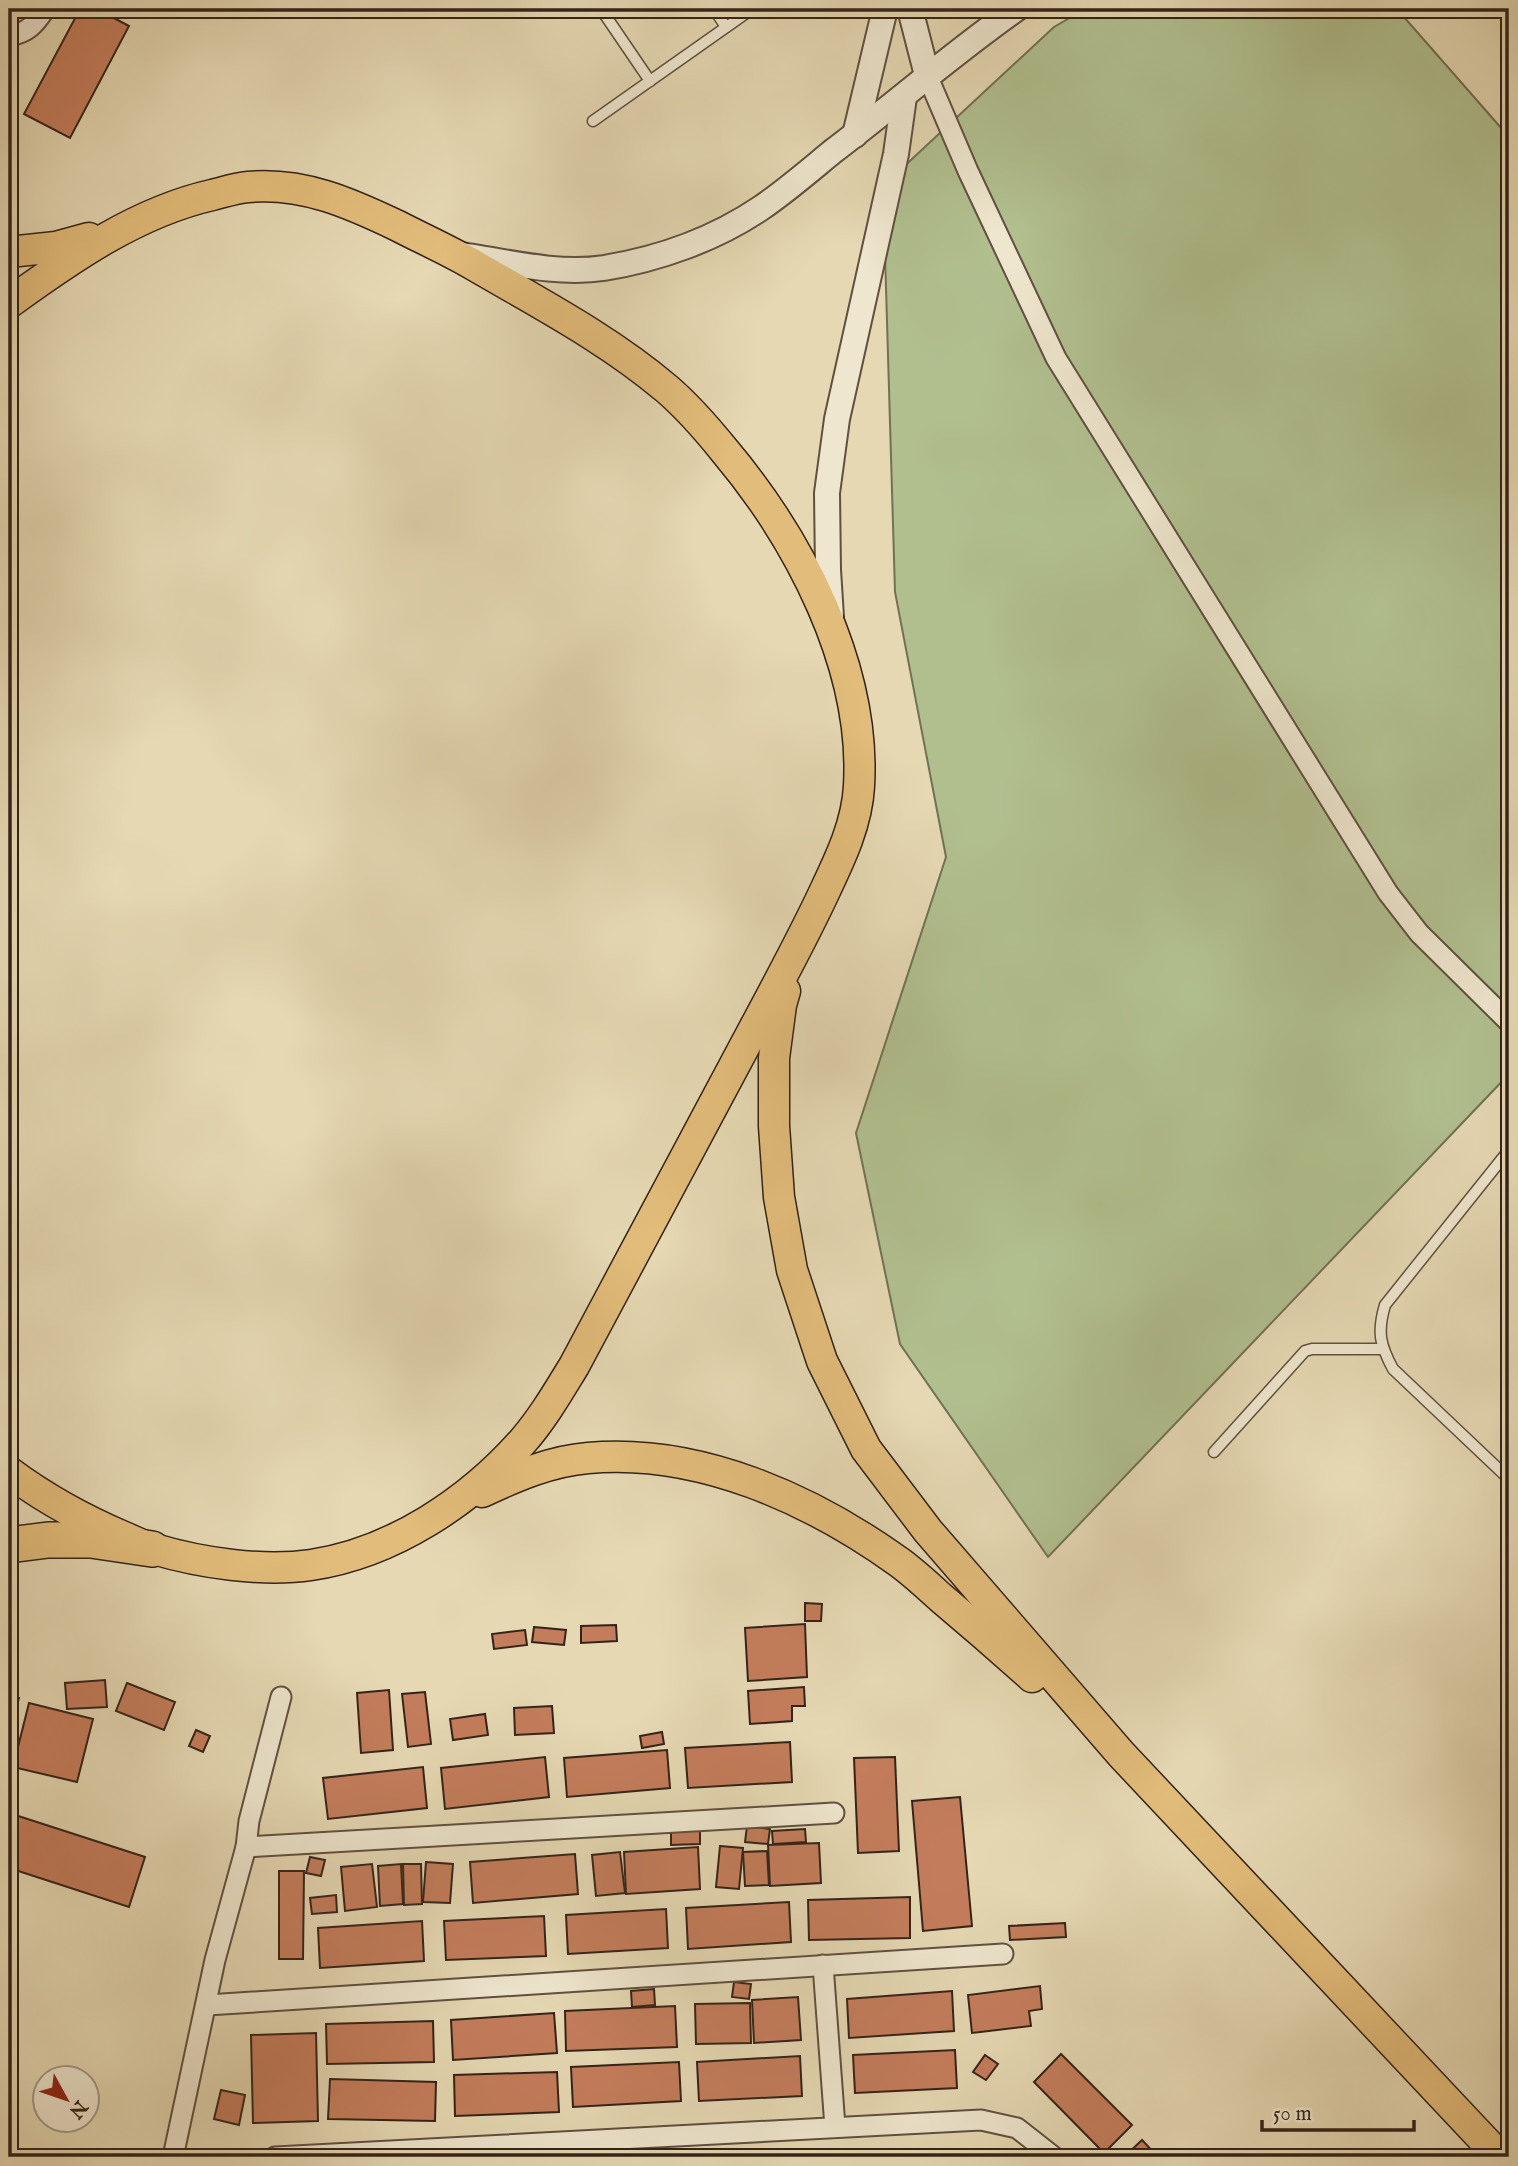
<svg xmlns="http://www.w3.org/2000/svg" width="1518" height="2166" font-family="'IM FELL English',serif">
<rect width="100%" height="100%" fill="#e5d8b3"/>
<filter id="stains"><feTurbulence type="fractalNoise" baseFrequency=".00286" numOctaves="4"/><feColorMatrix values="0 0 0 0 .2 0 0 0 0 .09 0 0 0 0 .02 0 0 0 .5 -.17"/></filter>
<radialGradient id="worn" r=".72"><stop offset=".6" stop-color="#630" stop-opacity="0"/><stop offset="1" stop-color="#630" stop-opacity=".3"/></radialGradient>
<path fill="#b1bf8f" stroke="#727154" stroke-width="2" d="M1085,9H1397L1509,137V1074L1048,1557L900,1344L856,1133L946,857L895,592L883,186L1054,27Z"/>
<g fill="#c47d5c" stroke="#342319" stroke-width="2">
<path d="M80,9H97L129,26L70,138L24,114Z"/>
<path d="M805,1603L822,1604L821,1621H805Z"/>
<path d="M805,1624L807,1677L748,1681L745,1628Z"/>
<path d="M616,1625L617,1641L581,1643V1626Z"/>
<path d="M534,1627L566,1630L564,1645L532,1642Z"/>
<path d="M525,1630L527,1645L494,1649L492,1634Z"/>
<path d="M105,1680L107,1707L67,1709L65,1683Z"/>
<path d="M127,1683L175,1702L164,1730L116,1711Z"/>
<path d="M804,1687L805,1706H792V1721L750,1724L748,1691Z"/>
<path d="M389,1690L393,1750L361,1753L357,1693Z"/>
<path d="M425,1692L431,1744L408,1747L402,1694Z"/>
<path d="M9,1695L19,1698L9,1735Z"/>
<path d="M29,1703L93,1719L77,1782L13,1767Z"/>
<path d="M552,1706L554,1733L515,1735L514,1708Z"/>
<path d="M485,1714L488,1735L453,1740L450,1719Z"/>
<path d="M196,1730L210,1736L203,1752L189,1746Z"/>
<path d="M662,1732L664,1744L642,1748L640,1736Z"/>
<path d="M790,1742L792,1782L688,1788L685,1748Z"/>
<path d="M667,1750L670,1788L567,1797L564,1758Z"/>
<path d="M545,1757L549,1797L445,1809L441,1768Z"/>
<path d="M895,1757L899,1851L858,1853L854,1758Z"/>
<path d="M423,1767L427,1808L328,1819L323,1778Z"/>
<path d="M960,1797L972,1926L923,1931L912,1801Z"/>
<path d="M9,1813L145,1857L129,1907L9,1868Z"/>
<path d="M747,1826L770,1829L768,1844L745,1842Z"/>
<path d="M805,1829L806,1842L773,1844L772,1831Z"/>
<path d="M700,1830V1844L671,1845V1831Z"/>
<path d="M819,1843L821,1883L770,1886L768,1845Z"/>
<path d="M720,1846L743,1848L739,1889L716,1887Z"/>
<path d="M698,1847L700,1889L626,1894L624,1852Z"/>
<path d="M767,1851L769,1885L745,1886L743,1852Z"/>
<path d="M620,1852L625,1893L596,1896L592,1855Z"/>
<path d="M575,1854L578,1894L473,1903L470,1862Z"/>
<path d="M310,1857L325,1860L321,1876L306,1873Z"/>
<path d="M426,1862L453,1864L450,1903L423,1902Z"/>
<path d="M372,1864L377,1907L345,1911L341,1867Z"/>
<path d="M401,1864L403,1904L380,1906L378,1866Z"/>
<path d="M403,1864H421L422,1904L404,1905Z"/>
<path d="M279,1871H304L303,1959H279Z"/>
<path d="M336,1895L337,1912L312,1914L310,1898Z"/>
<path d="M910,1897V1938L809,1940L808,1900Z"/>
<path d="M789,1902L791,1942L688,1949L686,1908Z"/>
<path d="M666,1909L668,1948L568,1954L566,1915Z"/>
<path d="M544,1916L546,1956L446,1960L444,1921Z"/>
<path d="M422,1921L424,1961L320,1968L318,1928Z"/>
<path d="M1065,1923L1066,1937L1010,1940L1009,1926Z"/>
<path d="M734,1982L751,1984L749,1999L732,1997Z"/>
<path d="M1040,1986L1042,2009L1029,2011L1031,2026L972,2033L968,1995Z"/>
<path d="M654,1989L655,2005L632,2007L631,1991Z"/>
<path d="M952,1991L954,2031L849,2038L847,1999Z"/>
<path d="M798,1997L801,2040L754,2043L752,2000Z"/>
<path d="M750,2003L751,2043L696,2044L695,2004Z"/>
<path d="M675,2006L677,2047L566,2051L565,2011Z"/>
<path d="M554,2013L557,2053L453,2060L451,2020Z"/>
<path d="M433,2021L434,2062L327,2064L326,2024Z"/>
<path d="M316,2033L318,2121L253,2123L251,2035Z"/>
<path d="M955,2050L957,2088L855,2093L853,2055Z"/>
<path d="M1061,2054L1132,2125L1104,2153L1034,2082Z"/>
<path d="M985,2055L998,2064L986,2080L973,2072Z"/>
<path d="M800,2056L802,2096L699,2101L697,2062Z"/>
<path d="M679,2062L681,2101L573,2107L571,2067Z"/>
<path d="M557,2072L559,2112L455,2116L454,2075Z"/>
<path d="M330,2079L436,2082L435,2121L328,2119Z"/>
<path d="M221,2090L245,2095L239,2125L214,2119Z"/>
<path d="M1142,2140L1158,2157H1124Z"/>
</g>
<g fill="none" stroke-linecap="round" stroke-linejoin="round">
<g stroke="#605040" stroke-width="13">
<g id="service">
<path d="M601,9L650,81"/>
<path d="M714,9L726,27"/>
<path d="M593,121L752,9"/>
<path d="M1509,1150L1385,1305C1377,1332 1380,1345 1393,1369L1509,1479"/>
<path d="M1214,1452L1305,1351L1312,1349H1382"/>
</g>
</g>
<g stroke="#605040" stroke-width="23">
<g id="minor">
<path d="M9,36C28,33 35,24 45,9"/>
<path d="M927,75L968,171L1056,358L1388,893L1419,933L1509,1022"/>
<path d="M246,1847L834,1813"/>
<path d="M823,1965L835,2127"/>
<path d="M207,2005L1003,1954"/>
<path d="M173,2157L215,1960L246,1847L249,1821L281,1697"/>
<path d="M275,2157L981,2120L1017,2128L1054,2157"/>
</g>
</g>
<g stroke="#605040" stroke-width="28">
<g id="tertiary">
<path d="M910,9L927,75"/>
<path d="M855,135L885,9"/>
<path d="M462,255C508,262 558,275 604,268C659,259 715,239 761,208C786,191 809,171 832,152C894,105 952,54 1016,9"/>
<path d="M831,617L828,570L827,493L837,419L896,154L904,97"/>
</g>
</g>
<g stroke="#342319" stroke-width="33">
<g id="primary">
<path d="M9,252L56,247L89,238"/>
<path d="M9,303C71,258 137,212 212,195C224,192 236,188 248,187C303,182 350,203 398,226C423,239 448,250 472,264C539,303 608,339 667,389C688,407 707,429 724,450C799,539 866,666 859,786C857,826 838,863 821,899C801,941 779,982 757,1023C696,1137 635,1252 574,1366C558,1392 543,1418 523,1441C470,1501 393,1553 311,1565C262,1572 201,1563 154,1549C144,1547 134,1541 124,1537C84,1520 44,1498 9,1472"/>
<path d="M785,991L781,1005L774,1058V1126L779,1197L792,1270L822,1361L866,1449L928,1531L1121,1754L1500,2157"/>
<path d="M482,1492C516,1476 551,1461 588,1458C699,1448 811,1499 899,1562C914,1573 927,1585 940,1597C971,1623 1002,1650 1032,1677"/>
</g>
</g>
<g stroke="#342319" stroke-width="38">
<path id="motorway" d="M9,1545L48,1540H91L152,1549"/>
</g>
<use href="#service" stroke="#eee6ce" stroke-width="10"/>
<use href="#minor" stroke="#eee6ce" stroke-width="19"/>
<use href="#tertiary" stroke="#eee6ce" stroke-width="24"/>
<use href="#primary" stroke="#e2bc7a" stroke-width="30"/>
<use href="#motorway" stroke="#e2bc7a" stroke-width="35"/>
</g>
<rect width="1518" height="2166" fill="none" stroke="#e5d8b3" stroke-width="35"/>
<rect x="10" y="10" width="1497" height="2145" fill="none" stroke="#342319" stroke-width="3.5"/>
<rect x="18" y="18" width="1483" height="2131" fill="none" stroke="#342319" stroke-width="2"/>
<g transform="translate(66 2099) rotate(130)"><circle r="33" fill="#eee6ce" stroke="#a49886" stroke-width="2"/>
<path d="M0-5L12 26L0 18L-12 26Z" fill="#8f2418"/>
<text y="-10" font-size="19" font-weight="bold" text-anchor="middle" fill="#342319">N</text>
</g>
<path d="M1262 2120v10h152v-10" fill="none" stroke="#342319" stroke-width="3.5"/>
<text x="1273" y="2120" font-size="21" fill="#342319" stroke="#eee6ce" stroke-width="5" paint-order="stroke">50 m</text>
<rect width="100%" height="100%" filter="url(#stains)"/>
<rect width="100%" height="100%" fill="url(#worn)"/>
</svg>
